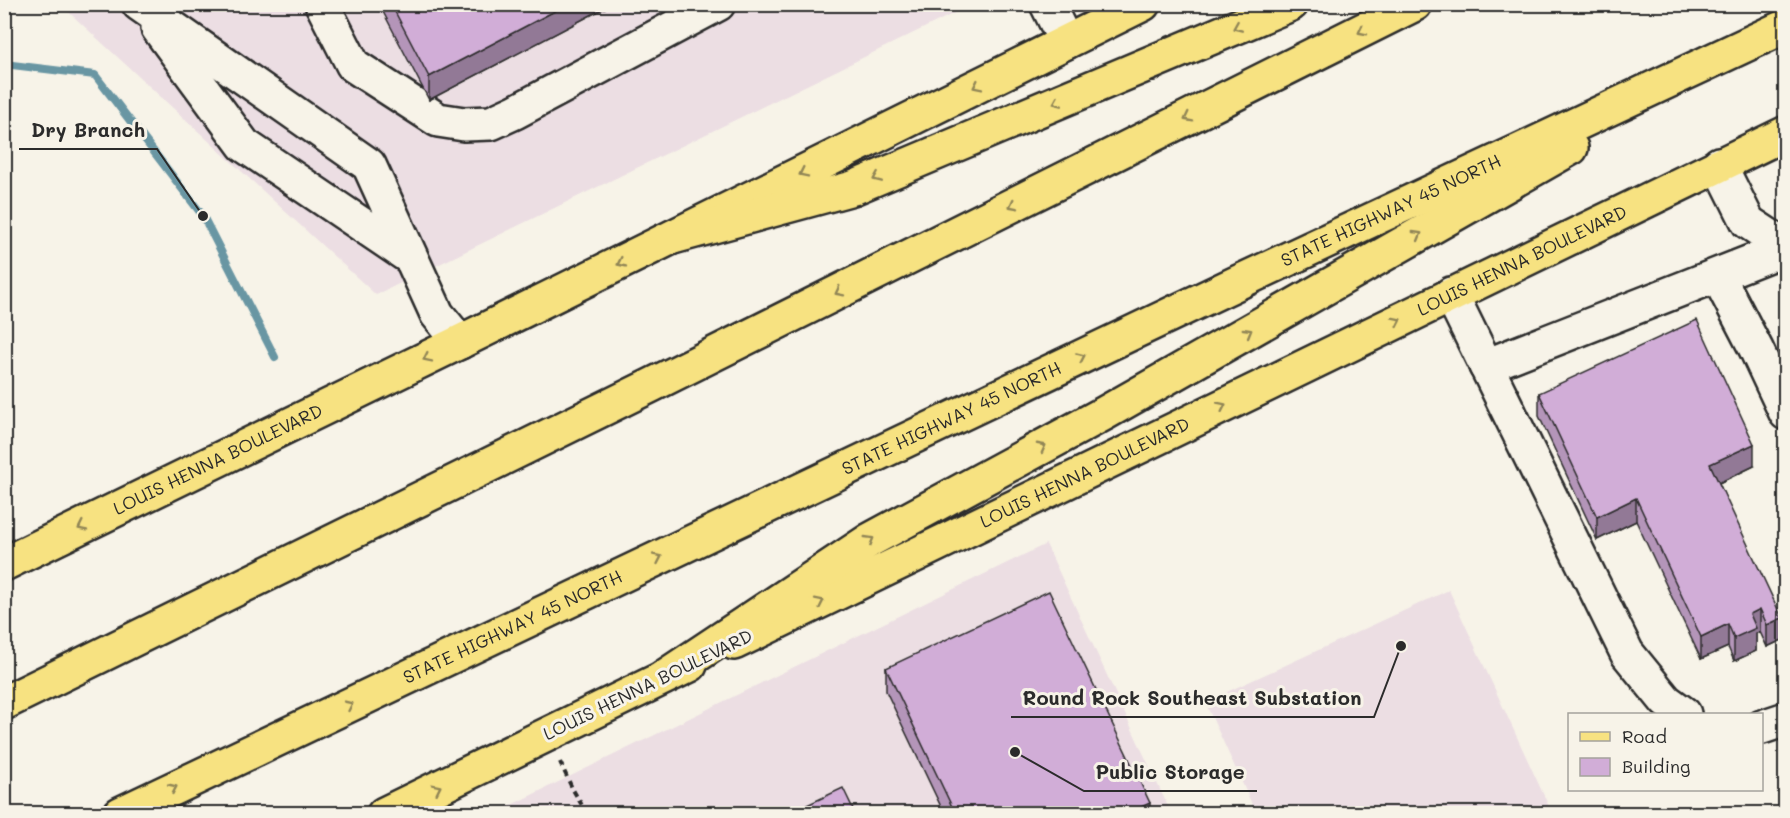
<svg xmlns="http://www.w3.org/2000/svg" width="1790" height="818" font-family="Mali,sans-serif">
<rect width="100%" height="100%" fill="#f7f3e8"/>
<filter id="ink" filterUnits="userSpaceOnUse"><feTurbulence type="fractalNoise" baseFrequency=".0167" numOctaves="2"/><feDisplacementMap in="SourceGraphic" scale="12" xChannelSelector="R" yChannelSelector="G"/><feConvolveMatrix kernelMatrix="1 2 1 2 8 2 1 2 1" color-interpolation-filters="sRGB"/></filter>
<g filter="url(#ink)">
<g fill="#ecdee3">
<path d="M61,5H971L376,295Z"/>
<path d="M1046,544L1171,813L493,814Z"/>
<path d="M1449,590L1552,813H1256L1205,702Z"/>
</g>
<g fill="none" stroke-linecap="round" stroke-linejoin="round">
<path stroke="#6996a3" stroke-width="8" d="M4,64L95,75L203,216L275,357"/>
<g stroke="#2b2b2b" stroke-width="38">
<g id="minor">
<path d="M139,4L369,165L437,314L460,342"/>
<path d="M322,4L353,65L438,120L464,124L491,123L515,112L718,4"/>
<path d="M1047,4L1066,42"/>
<path d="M158,28L244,145L411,258"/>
<path d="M1719,164L1748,222L1786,247"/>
<path d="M1718,276L1756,349L1786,413"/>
<path d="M1451,294L1627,653L1666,701L1684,714"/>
<path d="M1486,366L1786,248"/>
<path d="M1762,727L1786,719"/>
</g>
</g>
<g stroke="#2b2b2b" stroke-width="38">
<g id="major">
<path id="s1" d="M4,564L460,342L1143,4"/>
<path id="s2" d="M734,643L1786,133"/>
<path d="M384,814L690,665"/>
</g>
</g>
<g stroke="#2b2b2b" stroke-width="38">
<g id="highway">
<path d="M673,237L853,188L1291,4"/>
<path d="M664,677L870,540L1105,413L1571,148"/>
<path d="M4,703L652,385L1415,4"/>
<path id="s3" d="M120,814L1239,282L1786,26"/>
</g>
</g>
<path stroke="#2b2b2b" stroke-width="4" stroke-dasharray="6 4.5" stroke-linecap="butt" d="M560,762L572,788L587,814"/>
<use href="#minor" stroke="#f7f3e8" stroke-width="33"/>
<use href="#major" stroke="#f7e281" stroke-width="33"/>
<use href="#highway" stroke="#f7e281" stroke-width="33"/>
</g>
<g fill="#b495b9" stroke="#2b2b2b" stroke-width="1.5">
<path d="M379,4H612L429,100Z"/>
<path d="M1539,393L1754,466L1719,483L1782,640L1767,647L1760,632L1756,633V651L1734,661L1728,647L1701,659L1636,521L1597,540L1539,416Z"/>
<path d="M886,668L1150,813H944L886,691Z"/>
</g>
<g fill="#927996" stroke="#2b2b2b" stroke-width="1.5">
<path d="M568,4H612L429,100V77Z"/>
<path d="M1754,444V466L1710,487V464Z"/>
<path d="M1636,498V521L1597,540V517Z"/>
<path d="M1760,609V632L1756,633V651L1734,661V638L1750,614Z"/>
<path d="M1782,618V640L1767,647V625Z"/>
<path d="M1728,624V647L1701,659V637Z"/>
<path d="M1150,803V813H1128Z"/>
</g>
<g fill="#d1add7" stroke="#2b2b2b" stroke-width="1.5">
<path d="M391,4H568L429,77Z"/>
<path d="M1697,320L1754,444L1710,464L1782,618L1767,625L1760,609L1750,614L1756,628L1734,638L1728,624L1701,637L1636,498L1597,517L1539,393Z"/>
<path d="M1049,591L1150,803L1128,813H955L886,668Z"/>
<path d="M843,788L855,813H790Z"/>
</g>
<defs><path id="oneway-chevron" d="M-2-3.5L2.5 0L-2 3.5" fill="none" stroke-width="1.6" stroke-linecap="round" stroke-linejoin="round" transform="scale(1.5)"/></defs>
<g stroke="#918656">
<use href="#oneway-chevron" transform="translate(1237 27) rotate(157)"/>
<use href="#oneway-chevron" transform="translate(1362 31) rotate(153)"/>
<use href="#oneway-chevron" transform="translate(977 86) rotate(154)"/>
<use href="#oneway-chevron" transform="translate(1057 102) rotate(157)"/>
<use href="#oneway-chevron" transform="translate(1188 118) rotate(153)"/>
<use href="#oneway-chevron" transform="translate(803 173) rotate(154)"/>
<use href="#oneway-chevron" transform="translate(877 178) rotate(157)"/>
<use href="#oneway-chevron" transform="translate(1013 205) rotate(153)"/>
<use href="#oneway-chevron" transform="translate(1418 235) rotate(-30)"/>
<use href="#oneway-chevron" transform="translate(621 263) rotate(154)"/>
<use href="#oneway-chevron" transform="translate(839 292) rotate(153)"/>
<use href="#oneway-chevron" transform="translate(1397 321) rotate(-26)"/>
<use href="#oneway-chevron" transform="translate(1248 332) rotate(-30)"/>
<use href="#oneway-chevron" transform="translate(1081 357) rotate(-25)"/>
<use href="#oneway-chevron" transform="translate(427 358) rotate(154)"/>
<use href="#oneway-chevron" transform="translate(1222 406) rotate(-26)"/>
<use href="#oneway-chevron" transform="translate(1042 447) rotate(-28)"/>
<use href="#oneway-chevron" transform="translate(82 527) rotate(154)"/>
<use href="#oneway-chevron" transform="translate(870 540) rotate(-31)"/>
<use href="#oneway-chevron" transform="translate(658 558) rotate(-25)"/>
<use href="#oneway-chevron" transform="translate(820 602) rotate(-26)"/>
<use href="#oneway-chevron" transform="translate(349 705) rotate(-25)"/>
<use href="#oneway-chevron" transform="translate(173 788) rotate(-25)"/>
<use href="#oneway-chevron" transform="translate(437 788) rotate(-26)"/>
</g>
</g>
<g text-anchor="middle" stroke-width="6" stroke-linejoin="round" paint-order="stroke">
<g font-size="18" fill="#2b2b2b" stroke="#f7f3e8">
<text dy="6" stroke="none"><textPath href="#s3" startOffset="1407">STATE HIGHWAY 45 NORTH</textPath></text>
<text dy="6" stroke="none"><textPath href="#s2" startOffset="876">LOUIS HENNA BOULEVARD</textPath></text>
<text dy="6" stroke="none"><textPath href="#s3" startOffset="921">STATE HIGHWAY 45 NORTH</textPath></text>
<text dy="6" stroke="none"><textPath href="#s1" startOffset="238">LOUIS HENNA BOULEVARD</textPath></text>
<text dy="6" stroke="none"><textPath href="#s2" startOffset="390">LOUIS HENNA BOULEVARD</textPath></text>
<text dy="6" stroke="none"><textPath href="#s3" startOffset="435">STATE HIGHWAY 45 NORTH</textPath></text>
<text transform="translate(648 685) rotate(-26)" y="6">LOUIS HENNA BOULEVARD</text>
</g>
</g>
<path fill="none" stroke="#2b2b2b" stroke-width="2" d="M203 216L157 149H19M1401 646L1374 717H1011M1015 752L1084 791H1257"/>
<g fill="#2b2b2b" stroke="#f7f3e8" stroke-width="2">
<circle cx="203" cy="216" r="6"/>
<circle cx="1401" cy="646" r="6"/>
<circle cx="1015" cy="752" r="6"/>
</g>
<g font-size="20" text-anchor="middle" font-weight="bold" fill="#2b2b2b" stroke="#f7f3e8" stroke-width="6" stroke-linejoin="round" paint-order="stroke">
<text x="88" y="137">Dry Branch</text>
<text x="1192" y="705">Round Rock Southeast Substation</text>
<text x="1170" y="779">Public Storage</text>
</g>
<rect width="1790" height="818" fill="none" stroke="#f7f3e8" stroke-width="24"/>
<rect x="12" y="12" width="1766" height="794" fill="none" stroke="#2b2b2b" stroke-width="2" filter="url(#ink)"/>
<rect x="1568" y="713" width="195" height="78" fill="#f7f3e8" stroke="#a5a39c" stroke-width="1.5"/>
<rect x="1580" y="732" width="30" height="9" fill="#f7e281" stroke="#a5a39c" stroke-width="1.5"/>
<text x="1622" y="743" font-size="18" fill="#2b2b2b">Road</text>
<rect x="1580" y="758" width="30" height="18" fill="#d1add7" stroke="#a5a39c" stroke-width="1.5"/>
<text x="1622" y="773" font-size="18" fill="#2b2b2b">Building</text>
</svg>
